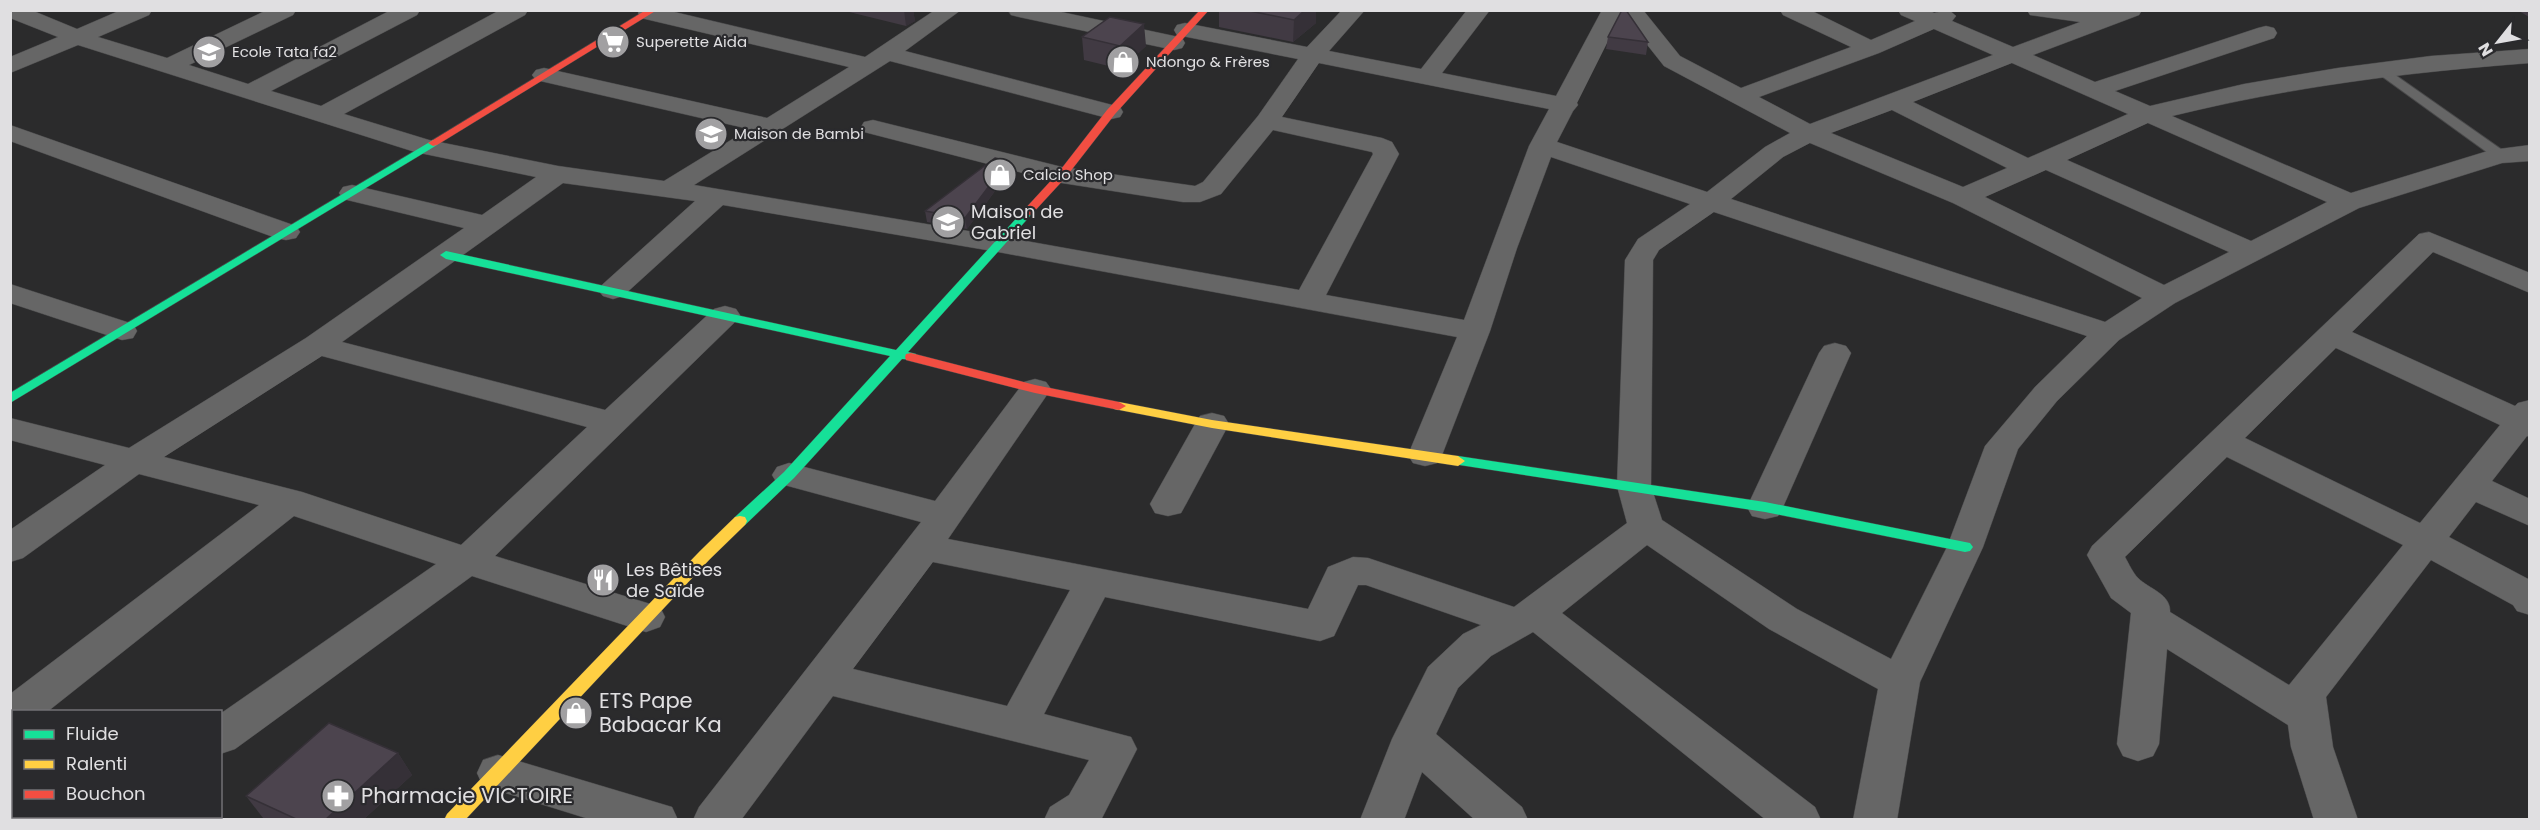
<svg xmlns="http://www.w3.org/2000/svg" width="2540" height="830" font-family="Poppins,sans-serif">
<rect width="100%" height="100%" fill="#2b2b2c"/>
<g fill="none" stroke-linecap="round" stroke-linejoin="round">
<g stroke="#484849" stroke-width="2">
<path id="lane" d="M2381,65L2505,152L2507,155L2505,158H2495L2376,72L2375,69L2376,66Z"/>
</g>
<g stroke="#484849" stroke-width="1">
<g id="street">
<path d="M10,10H31L77,29L121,10H152L149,15L98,37L167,58L267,10H296L293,15L189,65L248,84L391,10H420L417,15L271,91L321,106L500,10H528L525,15L344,114L429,140L558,166L664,181L749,129L536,80L532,75L536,70L544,68L767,118L849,67L641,18L638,13L640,10H666L865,57L935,10H961L905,51L1120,107L1123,112L1120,117L1111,119L890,61L694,185L998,236L1299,290L1373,154L1372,152L1273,130L1221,194L1200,202H1183L1062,183L864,132L861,127L864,122L873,120L1062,167L1195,186L1203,182L1258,116L1298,59L1177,35L1174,30L1177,25L1185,23L1307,47L1342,10H1365L1329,51L1421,69L1467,10H1490L1442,73L1556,96L1602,10H1643L1680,56L1741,88L1851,47L1783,15L1780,10H1810L1871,40L1915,21L1901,15L1898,10H1929L1934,13L1949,10L1956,16L1952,21L2013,47L2080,22L2030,15L2027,10H2142L2139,15L2033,55L2095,82L2258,28L2266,26L2274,28L2277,33L2274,38L2115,91L2150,106L2244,84L2338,68L2431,56L2530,49V63C2408,72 2290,87 2172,116L2351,193L2491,150L2530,145V161L2502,163L2359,208L2175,303L2119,340L2057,401L2018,449L1983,547L1920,682L1897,820H1853L1878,689L1769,629L1647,545L1562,613L1815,807L1821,820H1766L1533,632L1491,656L1458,688L1436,734L1522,807L1528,820H1475L1422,772L1404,820H1360L1392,739L1428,667L1463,634L1481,625L1366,585H1358L1334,636L1320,641L1105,597L1044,714L1131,737L1137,749L1101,820H1044L1050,807L1069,795L1089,760L833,696L741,820H693L699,807L921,522L777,483L772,475L777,467L789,463L935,501L1024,382L1035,379L1046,382L1051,389L948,539L1308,609L1328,567L1353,557L1368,558L1514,607L1627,523L1617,486L1625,260L1638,239L1690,204L1551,157L1517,248L1490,331L1442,455L1437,463L1425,466L1413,463L1408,455L1457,337L998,252L723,205L623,296L613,299L603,296L598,290L603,284L695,201L563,183L342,342L605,410L714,309L725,306L736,309L740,315L736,321L495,556L660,607L665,617L660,627L646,632L472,576L235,749L220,754V714L436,564L294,516L47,712H14V727L10,726V694L259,505L139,474L23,558L10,562V530L105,465L10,440V418L129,448L306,338L464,228L343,199L339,193L343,187L352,185L482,215L536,177L415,152L78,45L10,73V57L58,37L10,18ZM1622,13L1664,66L1790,133L1765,147L1707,192L1557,142L1573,111L1578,105L1577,103ZM1934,29L1993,55L1810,124L1759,97L1879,53ZM1319,63L1549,109L1529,146L1464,320L1326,295L1399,154L1392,142L1382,138L1282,117ZM2012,63L2128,114L2028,158L1913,102ZM1892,110L2007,168L1963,187L1831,133ZM2148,123L2327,202L2251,241L2067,160ZM1810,143L1953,203L2142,298L2105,322L1731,199L1783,157ZM2046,170L2229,252L2164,285L1985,197ZM1714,212L2087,336L2035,387L1985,446L1947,547L1891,659L1797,609L1662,520L1651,486L1653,260L1659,250ZM322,356L587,427L461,545L302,492L164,457ZM933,562L1070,590L1007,706L853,669Z"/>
<path d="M1008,10H1052L1174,36L1182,38L1185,43L1182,48L1174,50L1019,17L1011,15Z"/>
<path d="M10,125L296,226L300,232L296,238L286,240L276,238L10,141Z"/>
<path d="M2429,232L2530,273V293L2433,252L2352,332L2515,406L2518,403L2530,400V437L2527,436L2492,481L2530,499V526L2476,502L2449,537L2530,580V615L2517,611L2513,605L2431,560L2326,697L2333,747L2358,820H2314L2291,747L2288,725L2167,649L2159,744L2153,756L2138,761L2123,756L2117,744L2131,613L2111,598L2087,555L2092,546L2419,234ZM2336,348L2500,425L2420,523L2245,438ZM2227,457L2403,545L2289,685L2170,612C2171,594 2149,589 2138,578C2133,573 2129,564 2125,557Z"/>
<path d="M10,284L133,324L137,331L133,338L122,340L10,303Z"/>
<path d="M1835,343L1846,346L1851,353L1783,507L1778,516L1765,519L1752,516L1747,507L1819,353L1824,346Z"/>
<path d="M1212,413L1224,416L1229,424L1186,504L1181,513L1168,516L1155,513L1150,504L1195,424L1200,416Z"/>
<rect x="10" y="740" width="4" height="35"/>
<path d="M498,755L672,807L678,820H592L483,786L477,773L483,760Z"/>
<path d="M85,816H131L129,820H83Z"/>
</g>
</g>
<g stroke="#484849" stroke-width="1">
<g id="fast">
<path d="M433,140L438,143L437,145L10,403V393Z"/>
<path d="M1027,210L1031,211V215L908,352L916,354L917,357L916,360L902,359L794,478L745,525H735L733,521L735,517L784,472L890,356L446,259L440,255L446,251L896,350L1023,211Z"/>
<path d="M1458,456L1765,502L1970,543L1973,547L1970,551L1965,552L1765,512L1453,464L1451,461Z"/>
</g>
</g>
<g stroke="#484849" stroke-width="1">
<g id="slow">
<path d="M1119,402L1212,420L1458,456L1465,461L1458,466L1212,428L1114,409L1112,406Z"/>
<path d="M740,516L745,517L747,521L745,525L710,559L465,820H444L447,814L700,551L735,517Z"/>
</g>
</g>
<g stroke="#484849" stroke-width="1">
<g id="jam">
<path d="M646,10H657L437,145L433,146L428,143Z"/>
<path d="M1200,10H1209L1115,114L1066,177L1031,215H1023V211L1058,173L1107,110Z"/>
<path d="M911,353L1035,385L1119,402L1126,406L1119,410L1035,393L906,360L905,357L906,354Z"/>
</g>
</g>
<use href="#lane" fill="#666" fill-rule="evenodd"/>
<use href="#street" fill="#666" fill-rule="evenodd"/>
<use href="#fast" fill="#16e098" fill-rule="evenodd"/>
<use href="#slow" fill="#ffcf43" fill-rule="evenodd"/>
<use href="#jam" fill="#f24e42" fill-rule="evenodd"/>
</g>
<g fill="#413a43">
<path d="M841,10H913L915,21L906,26Z"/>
<path d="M1219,10H1316V23L1293,42L1219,27Z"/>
<path d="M2519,10H2529V17L2519,11Z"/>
<path d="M1082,37L1146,46L1121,69L1084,60Z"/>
<path d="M1608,37L1648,42L1646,55L1606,49Z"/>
<path d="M1008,161L1009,172L967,229L927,222L925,211Z"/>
<path d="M398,753L412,775L364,819H267L263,818L246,796Z"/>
</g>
<g fill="#353037">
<path d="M904,10H913L915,21L906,26Z"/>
<path d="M1305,10H1316V23L1293,42L1294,20Z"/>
<path d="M1144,24L1146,46L1121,69L1120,46Z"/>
<path d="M1008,161L1009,172L967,229L965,218Z"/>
<path d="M398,753L412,775L364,819H326Z"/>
</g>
<g fill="#4c444e" stroke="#353037" stroke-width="1.5">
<path d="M1245,10H1305L1294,20Z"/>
<path d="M1622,10H1626L1648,42L1608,37Z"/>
<path d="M1110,17L1144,24L1120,46L1082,37Z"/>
<path d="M995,158L1008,161L965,218L925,211Z"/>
<path d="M329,723L398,753L326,819H296L246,796Z"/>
</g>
<defs>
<g id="supermarket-disc" transform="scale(1.725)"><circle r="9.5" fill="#a1a0a2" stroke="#2a2a2d"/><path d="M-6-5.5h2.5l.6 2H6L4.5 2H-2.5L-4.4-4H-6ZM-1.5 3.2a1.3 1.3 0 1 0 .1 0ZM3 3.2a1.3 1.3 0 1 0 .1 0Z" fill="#fff"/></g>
<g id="school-disc" transform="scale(1.725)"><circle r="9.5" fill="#a1a0a2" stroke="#2a2a2d"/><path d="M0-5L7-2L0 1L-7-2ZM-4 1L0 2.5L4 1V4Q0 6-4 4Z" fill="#fff"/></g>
<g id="shop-disc" transform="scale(1.725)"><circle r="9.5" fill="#a1a0a2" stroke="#2a2a2d"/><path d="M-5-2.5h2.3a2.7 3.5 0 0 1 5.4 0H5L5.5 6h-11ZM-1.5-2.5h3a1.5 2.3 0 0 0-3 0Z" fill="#fff"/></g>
<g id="restaurant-disc" transform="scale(1.725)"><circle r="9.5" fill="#a1a0a2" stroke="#2a2a2d"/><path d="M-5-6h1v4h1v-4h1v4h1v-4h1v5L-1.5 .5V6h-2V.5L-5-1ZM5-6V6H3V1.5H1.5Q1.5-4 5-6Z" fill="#fff"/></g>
<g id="pharmacy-disc" transform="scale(1.725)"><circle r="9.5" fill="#a1a0a2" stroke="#2a2a2d"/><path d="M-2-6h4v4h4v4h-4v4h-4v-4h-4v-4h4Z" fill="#fff"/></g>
</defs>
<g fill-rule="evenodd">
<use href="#supermarket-disc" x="613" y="42"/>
<use href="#school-disc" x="209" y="52"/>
<use href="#shop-disc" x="1123" y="62"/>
<use href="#school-disc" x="711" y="134"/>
<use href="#shop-disc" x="1000" y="175"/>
<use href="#school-disc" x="948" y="222"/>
<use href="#restaurant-disc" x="603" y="580"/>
<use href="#shop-disc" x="576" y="713"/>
<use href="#pharmacy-disc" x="338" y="796"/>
</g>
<g text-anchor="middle" stroke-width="4.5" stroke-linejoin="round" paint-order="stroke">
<g font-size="15" fill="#e0dfe1" stroke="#2a2a2d" text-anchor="start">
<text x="636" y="47">Superette Aida</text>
<text x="232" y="57">Ecole Tata fa2</text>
<text x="1146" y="67">Ndongo &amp; Frères</text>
<text x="734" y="139">Maison de Bambi</text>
<text x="1023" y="180">Calcio Shop</text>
</g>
<g font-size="18" fill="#e0dfe1" stroke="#2a2a2d" text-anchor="start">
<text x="971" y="218">Maison de<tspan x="971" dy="21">Gabriel</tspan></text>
<text x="626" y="576">Les Bêtises<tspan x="626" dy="21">de Saïde</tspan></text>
</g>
<g font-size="21" fill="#e0dfe1" stroke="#2a2a2d" text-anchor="start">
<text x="599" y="708">ETS Pape<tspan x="599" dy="24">Babacar Ka</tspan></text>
<text x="361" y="803">Pharmacie VICTOIRE</text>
</g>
</g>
<rect width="2540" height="830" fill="none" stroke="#e0dfe1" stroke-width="24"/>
<rect x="12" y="710" width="210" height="108" fill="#2a2a2d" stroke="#737275" stroke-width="1.5"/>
<rect x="24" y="730" width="30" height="9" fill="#16e098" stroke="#737275" stroke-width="1.5"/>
<text x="66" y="740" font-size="18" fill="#e0dfe1">Fluide</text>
<rect x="24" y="760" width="30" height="9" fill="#ffcf43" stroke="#737275" stroke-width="1.5"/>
<text x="66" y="770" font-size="18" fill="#e0dfe1">Ralenti</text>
<rect x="24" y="790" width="30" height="9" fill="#f24e42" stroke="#737275" stroke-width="1.5"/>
<text x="66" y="800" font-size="18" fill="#e0dfe1">Bouchon</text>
<g transform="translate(2498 42) rotate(239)" stroke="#2a2a2d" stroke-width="4.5" paint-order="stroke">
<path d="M0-4.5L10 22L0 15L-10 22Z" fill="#e0dfe1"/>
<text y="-9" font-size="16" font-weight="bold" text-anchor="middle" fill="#e0dfe1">N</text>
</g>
</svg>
